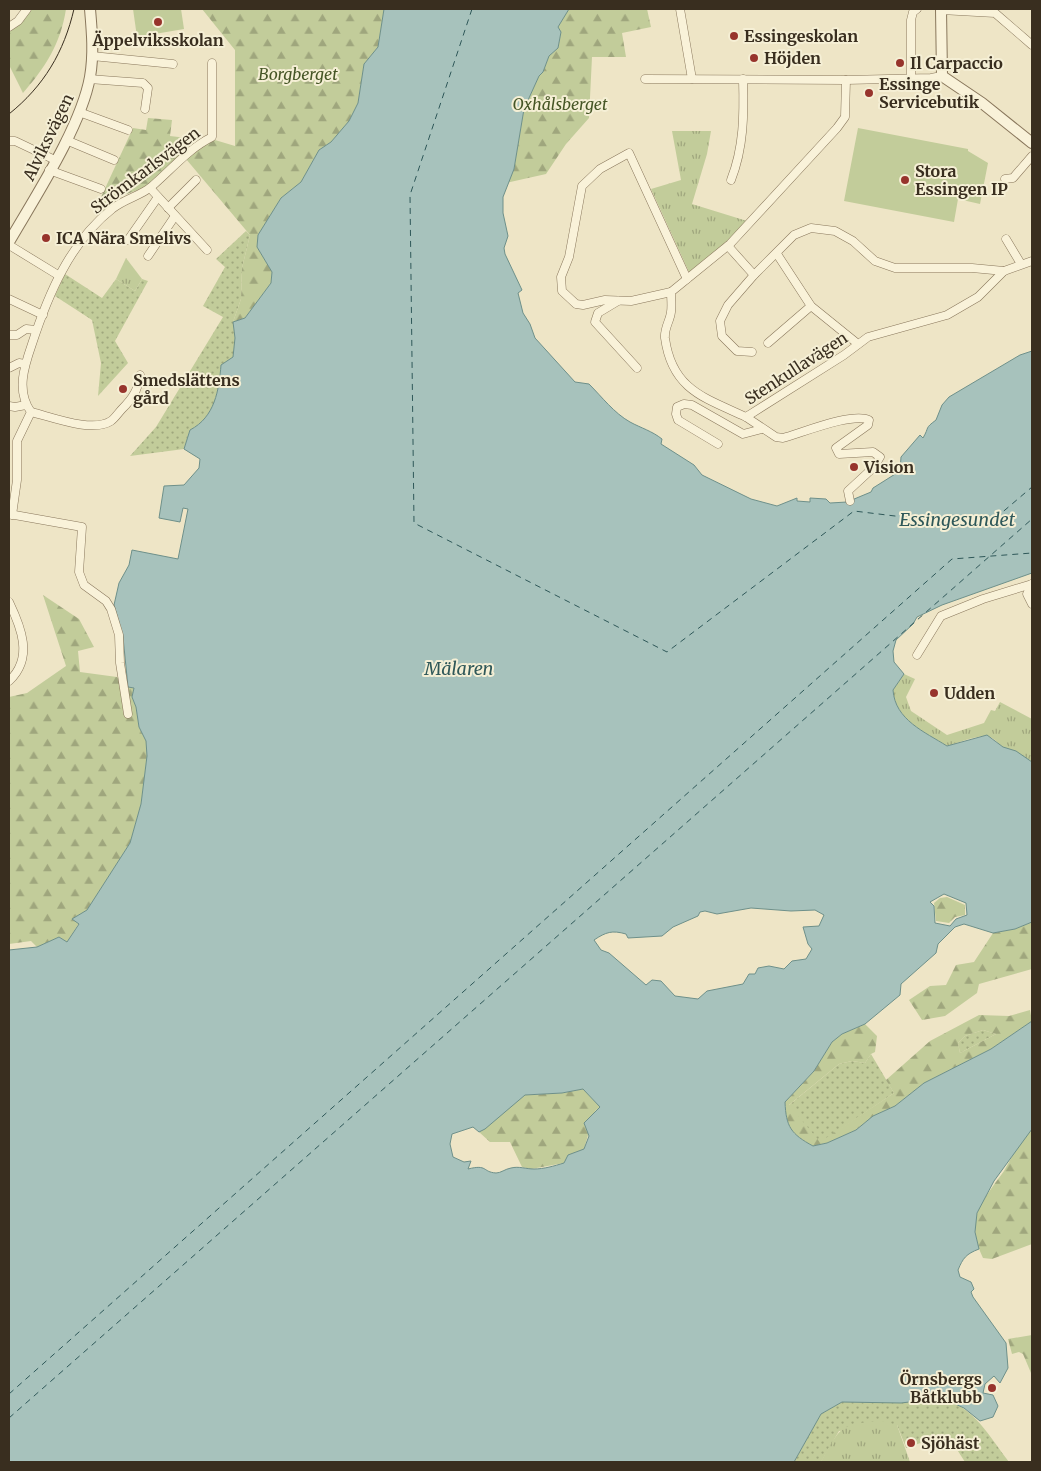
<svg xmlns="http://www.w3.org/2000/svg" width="1041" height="1471" font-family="Merriweather,serif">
<defs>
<pattern id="grass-dots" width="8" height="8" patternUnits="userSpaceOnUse" patternTransform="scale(1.25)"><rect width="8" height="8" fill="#c2cc9a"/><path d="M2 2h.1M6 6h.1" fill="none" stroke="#9fa67d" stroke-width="1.8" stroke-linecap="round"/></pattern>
<pattern id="forest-firs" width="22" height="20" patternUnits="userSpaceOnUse" patternTransform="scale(1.25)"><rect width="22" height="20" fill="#c2cc9a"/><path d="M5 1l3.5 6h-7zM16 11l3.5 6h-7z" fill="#9fa67d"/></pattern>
<pattern id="park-tufts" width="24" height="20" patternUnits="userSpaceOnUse" patternTransform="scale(1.25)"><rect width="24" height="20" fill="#c2cc9a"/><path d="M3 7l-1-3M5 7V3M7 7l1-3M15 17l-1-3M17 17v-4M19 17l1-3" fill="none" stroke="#9fa67d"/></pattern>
</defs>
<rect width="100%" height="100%" fill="#eee5c6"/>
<g fill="url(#grass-dots)">
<path d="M246,231L250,235L242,268L241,299L233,322L235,338L233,358L221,365C219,391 215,417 190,430L184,449L130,456L156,427L223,317L203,306L225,267L216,259Z"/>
<path d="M65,274L102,298L116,279L135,291L142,279L148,281L115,341L128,363L98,396L101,363L92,320L55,296Z"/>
<path d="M983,1030L996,1034L960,1053L958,1043L965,1036Z"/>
<path d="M871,1054L894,1093L820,1143L788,1106L839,1064L852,1061L865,1063Z"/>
<path d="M942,1398C975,1408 989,1436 1009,1462H965L956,1448L935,1438L906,1448L897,1425L839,1431L821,1462H794L821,1414L842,1402Z"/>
</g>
<g fill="url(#forest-firs)" fill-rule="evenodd">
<path d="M30,9H66C61,43 45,68 23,93L9,65V30L27,16Z"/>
<path d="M202,9H384L378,47L364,64L358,103L349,121L331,142L319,150L301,182L281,198L258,235L257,247L272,272L271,283L245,318L233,322L241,299L242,268L250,235L186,159L196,148L215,140L235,146V50Z"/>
<path d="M569,9H647L651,27L622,33L626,57H592L589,118L566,144L546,174L506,183L514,169L524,109L539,76L543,72L549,56L558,48L561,32L558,27Z"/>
<path d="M148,118L172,120L170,136L187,138L191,145L146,187L124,195L102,212L96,208L133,128L146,130Z"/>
<path d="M43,595L79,619L94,647L78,651L80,672L117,677L128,687L134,688L132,697L136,707L139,727L146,741L147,756L141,804L130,843L87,910L72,919L79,923L67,942L59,937L37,947L31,941L9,944V697L27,693L66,666Z"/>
<path d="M947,897L965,905V915L955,917L949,923L936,921L934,903L940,898Z"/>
<path d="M1032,922V969L979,984L977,993L945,1016L922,1020L909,1000L930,986L946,985L956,965L974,962L993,933L1015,929Z"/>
<path d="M1030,1010L1032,1021L991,1049L924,1083L895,1106L873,1116L856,1130L827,1143L813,1146C791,1134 786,1127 785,1102L814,1071L832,1042L842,1034L865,1024L877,1036L875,1052L871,1054L865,1063L852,1061L839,1064L789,1105L820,1142L894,1093L886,1080L930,1041L979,1015L1009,1016ZM983,1030L996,1034L960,1053L958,1043L965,1036Z"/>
<path d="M583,1089L600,1107L595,1111L584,1149L569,1155L564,1163L531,1169L522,1167L510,1142H490L479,1132L525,1095L562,1093Z"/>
<path d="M1032,1129V1244L992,1259L983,1258C964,1218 982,1202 1004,1171C1012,1157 1020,1139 1032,1129Z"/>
<path d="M1032,1335V1373H1031L1023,1354L1019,1352L1012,1354L1008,1339Z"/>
</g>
<g fill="url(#park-tufts)">
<path d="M672,131H711L707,154L692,204L747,221L723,246L689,272L651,189L681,180Z"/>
<path d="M126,258L142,279L135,291L116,279Z"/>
<path d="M904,674L915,679L906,697L911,711L947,735L984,723L991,710L995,711L1000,702L1032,719V762C1023,756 1014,752 1005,748C1000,746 997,741 992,738C983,732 958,743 947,746C925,732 895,720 893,690Z"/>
<path d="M882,1421L897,1425L910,1462H821C841,1426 840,1424 882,1421Z"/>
</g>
<g fill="#c2cc9a">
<path d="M133,9H181L184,29L137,37Z"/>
<path d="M858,128L968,149V151L988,163L980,204L958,199L954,222L844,201Z"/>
</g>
<path fill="#a7c2bc" stroke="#6e908a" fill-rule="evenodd" d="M384,9H569L558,27L561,32L558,48L549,56L543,72L539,76L524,109L514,169L503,197V213L508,236L504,248L505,254L522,290L518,293L523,313L530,324L535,338L575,382L589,384C602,397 614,413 630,422C641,428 652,431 662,439L661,444L694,465L702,475L751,499L777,506L797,498V501L810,502V498L826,499L830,503L847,502L871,492L873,488L900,471L901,457L920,435L923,438C930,426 924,429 936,420L942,405L949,397L1020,355L1032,351V573L942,605L917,617L913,624L896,640L893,651L894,662L904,674L893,690C895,720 925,732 947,746L987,735L1003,747L1016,751L1032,762V922L1015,929L993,933L964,924L955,927L938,944L936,953L901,984L900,995L865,1024L842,1034L832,1042L814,1071L785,1102C786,1127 791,1134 813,1146L827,1143L856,1130L873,1116L895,1106L924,1083L991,1049L1032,1021V1129L994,1181L977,1213L975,1232L979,1249C966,1254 963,1258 958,1270L960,1277L971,1282L974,1289L971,1292L973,1297L1006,1343L1008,1368L1000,1383L994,1376L985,1384L983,1393L993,1395L998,1406L993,1417L980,1421L964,1408L942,1398L901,1403L842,1402L821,1414L794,1462H9V950L37,947L59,937L67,942L79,924L72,919L87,910L130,843L141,804L147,756L146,741L139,727L136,707L132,697L134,688L128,687L123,637L114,605L119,583L129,565L132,550L178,559L188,509L183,508L180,522L159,518L164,486L184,485L199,468L200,459L184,449L190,430C215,417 219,390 221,365L233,357L235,338L233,322L245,318L271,283L272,272L257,247L258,235L281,198L301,182L319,150L331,142L349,121L358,103L364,64L378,47ZM944,894L966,903L967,915L956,919L950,926L935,923L934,906L930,902ZM751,908L791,911L815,910L824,915L819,926L803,927L808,944L812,949L806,959L792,961L784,969L769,966L758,968L755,974H749L743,984L707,991L698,999L675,996L661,981L652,980L646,985L609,953L601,950L594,940C606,932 612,930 626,934L628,938L662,936L673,927L698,916L700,912L705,911L717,914ZM583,1089L600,1107L584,1123L589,1136L584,1149L568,1155L564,1163C554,1166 544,1169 534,1169C526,1169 519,1166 511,1168C505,1169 501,1173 496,1173C482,1172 488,1164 468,1169L471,1161L464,1162L453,1157L450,1144L452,1134L473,1127L479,1132L485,1129L525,1095L562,1093Z"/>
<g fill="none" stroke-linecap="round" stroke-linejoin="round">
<g stroke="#2f5859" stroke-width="1" stroke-dasharray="6 5" stroke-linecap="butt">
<path d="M472,9L410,195L414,523L667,652L854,511L985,527L1032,487"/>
<path d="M9,1394L952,559L1032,553"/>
<path d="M9,1418L1032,519"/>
</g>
<g stroke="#89775c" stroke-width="9">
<g id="minor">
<path d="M680,9L692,79"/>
<path d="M941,10L995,13L1032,45"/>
<path d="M9,27L18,21L27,9"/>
<path d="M92,56L173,64"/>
<path d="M911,78V20L913,12L917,9"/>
<path d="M89,79L143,83L148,88L145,109"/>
<path d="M645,79L846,80L931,78L942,76"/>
<path d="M846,80L845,117L837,128L730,244L671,292C671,298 672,306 671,312C670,321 664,328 665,338C672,390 705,398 746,417L844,355L868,337L947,315L978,297L1004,271L1032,261"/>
<path d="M79,112L128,130"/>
<path d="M66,140L114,160"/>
<path d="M9,141H15L55,160"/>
<path d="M49,170L101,189"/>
<path d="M1005,179L1013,178L1032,156"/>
<path d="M731,180C744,147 744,114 743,79"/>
<path d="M150,188L207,250"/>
<path d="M168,208L196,180"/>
<path d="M1006,239L1021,264"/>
<path d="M128,240L158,197"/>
<path d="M9,245L58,275"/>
<path d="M728,246L754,275"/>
<path d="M777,254L811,306L858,344"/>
<path d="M148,256L175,216"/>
<path d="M671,292L631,301L605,300L583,305L576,304L562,291L561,277L569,257L582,186L600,169L629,153L687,279"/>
<path d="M9,299L43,315"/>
<path d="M618,301L598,313L595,322L637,368"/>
<path d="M9,335H17L26,329L36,330"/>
<path d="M768,343L811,306"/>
<path d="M752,352L737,351L722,336L720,321L728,305L754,275L794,235L811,228L835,231L853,241L875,261L895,268H972L1004,271"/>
<path d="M9,368L19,363L25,364"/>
<path d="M9,406L15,407L26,405"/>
<path d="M31,412C52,417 92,433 111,421C115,418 119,412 122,409C133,398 138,390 140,375"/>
<path d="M746,417L776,437L783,438C802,433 852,412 869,420L868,425L836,448L839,454L873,452L880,457L874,467L848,491L850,501"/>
<path d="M718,444L678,420L676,414L677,407L684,404L692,405L743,434L762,429"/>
<path d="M9,514L82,527L79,572L84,585L106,601L111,609L119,635L120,663L128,714"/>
<path d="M12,515L17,480V441L31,412C16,391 24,367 32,344C48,295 70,242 112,209C124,199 140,196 151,187C172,169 188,149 212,137V63"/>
<path d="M1032,584L1027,594L1032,604"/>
<path d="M9,602C21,627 34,658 9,681"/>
<path d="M917,655L941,616L983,599L1032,584"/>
</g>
</g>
<g stroke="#89775c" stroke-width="12">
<g id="tertiary">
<path d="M941,9L942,76L982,103L1032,143"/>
<path d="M9,242C35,197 81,127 90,77C94,54 92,32 90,9"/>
</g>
</g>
<use href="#minor" stroke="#f9f2d9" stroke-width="8"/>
<use href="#tertiary" stroke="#f9f2d9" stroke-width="10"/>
<path stroke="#392e1f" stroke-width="1" d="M9,114C44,86 64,52 74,9"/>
</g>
<g fill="#97342c" stroke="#f5efd5" stroke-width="2">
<circle cx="158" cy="22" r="5"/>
<circle cx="734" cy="36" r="5"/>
<circle cx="754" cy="58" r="5"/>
<circle cx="900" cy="63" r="5"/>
<circle cx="869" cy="93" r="5"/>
<circle cx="905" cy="180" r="5"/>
<circle cx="46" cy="238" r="5"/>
<circle cx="123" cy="389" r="5"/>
<circle cx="854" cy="467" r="5"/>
<circle cx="934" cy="693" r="5"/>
<circle cx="992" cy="1388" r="5"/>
<circle cx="911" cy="1443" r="5"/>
</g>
<g text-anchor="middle" stroke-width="4" stroke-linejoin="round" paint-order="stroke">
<g font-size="16" font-weight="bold" fill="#392e1f" stroke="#f5efd5" text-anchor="start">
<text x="744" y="42">Essingeskolan</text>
<text x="158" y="46" text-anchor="middle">Äppelviksskolan</text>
<text x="764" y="64">Höjden</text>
<text x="910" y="69">Il Carpaccio</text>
<text x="879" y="90">Essinge<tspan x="879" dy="18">Servicebutik</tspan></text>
<text x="915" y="177">Stora<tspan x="915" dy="18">Essingen IP</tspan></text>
<text x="56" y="244">ICA Nära Smelivs</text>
<text x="133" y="386">Smedslättens<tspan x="133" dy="18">gård</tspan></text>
<text x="864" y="473">Vision</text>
<text x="944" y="699">Udden</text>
<text x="982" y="1385" text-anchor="end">Örnsbergs<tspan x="982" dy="18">Båtklubb</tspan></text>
<text x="921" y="1449">Sjöhäst</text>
</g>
<g font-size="16" font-style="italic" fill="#465626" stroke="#f5efd5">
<text x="298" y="80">Borgberget</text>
<text x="560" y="110">Oxhålsberget</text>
</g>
<g font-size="16" fill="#392e1f" stroke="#f5efd5">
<text transform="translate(48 137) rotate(-64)" y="6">Alviksvägen</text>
<text transform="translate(145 170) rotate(-37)" y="6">Strömkarlsvägen</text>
<text transform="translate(796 368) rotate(-33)" y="6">Stenkullavägen</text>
</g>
<g font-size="18" font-style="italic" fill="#2f5859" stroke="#f5efd5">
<text x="957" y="526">Essingesundet</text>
<text x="459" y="675">Mälaren</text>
</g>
</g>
<rect width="1041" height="1471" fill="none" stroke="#392e1f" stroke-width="20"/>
</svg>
